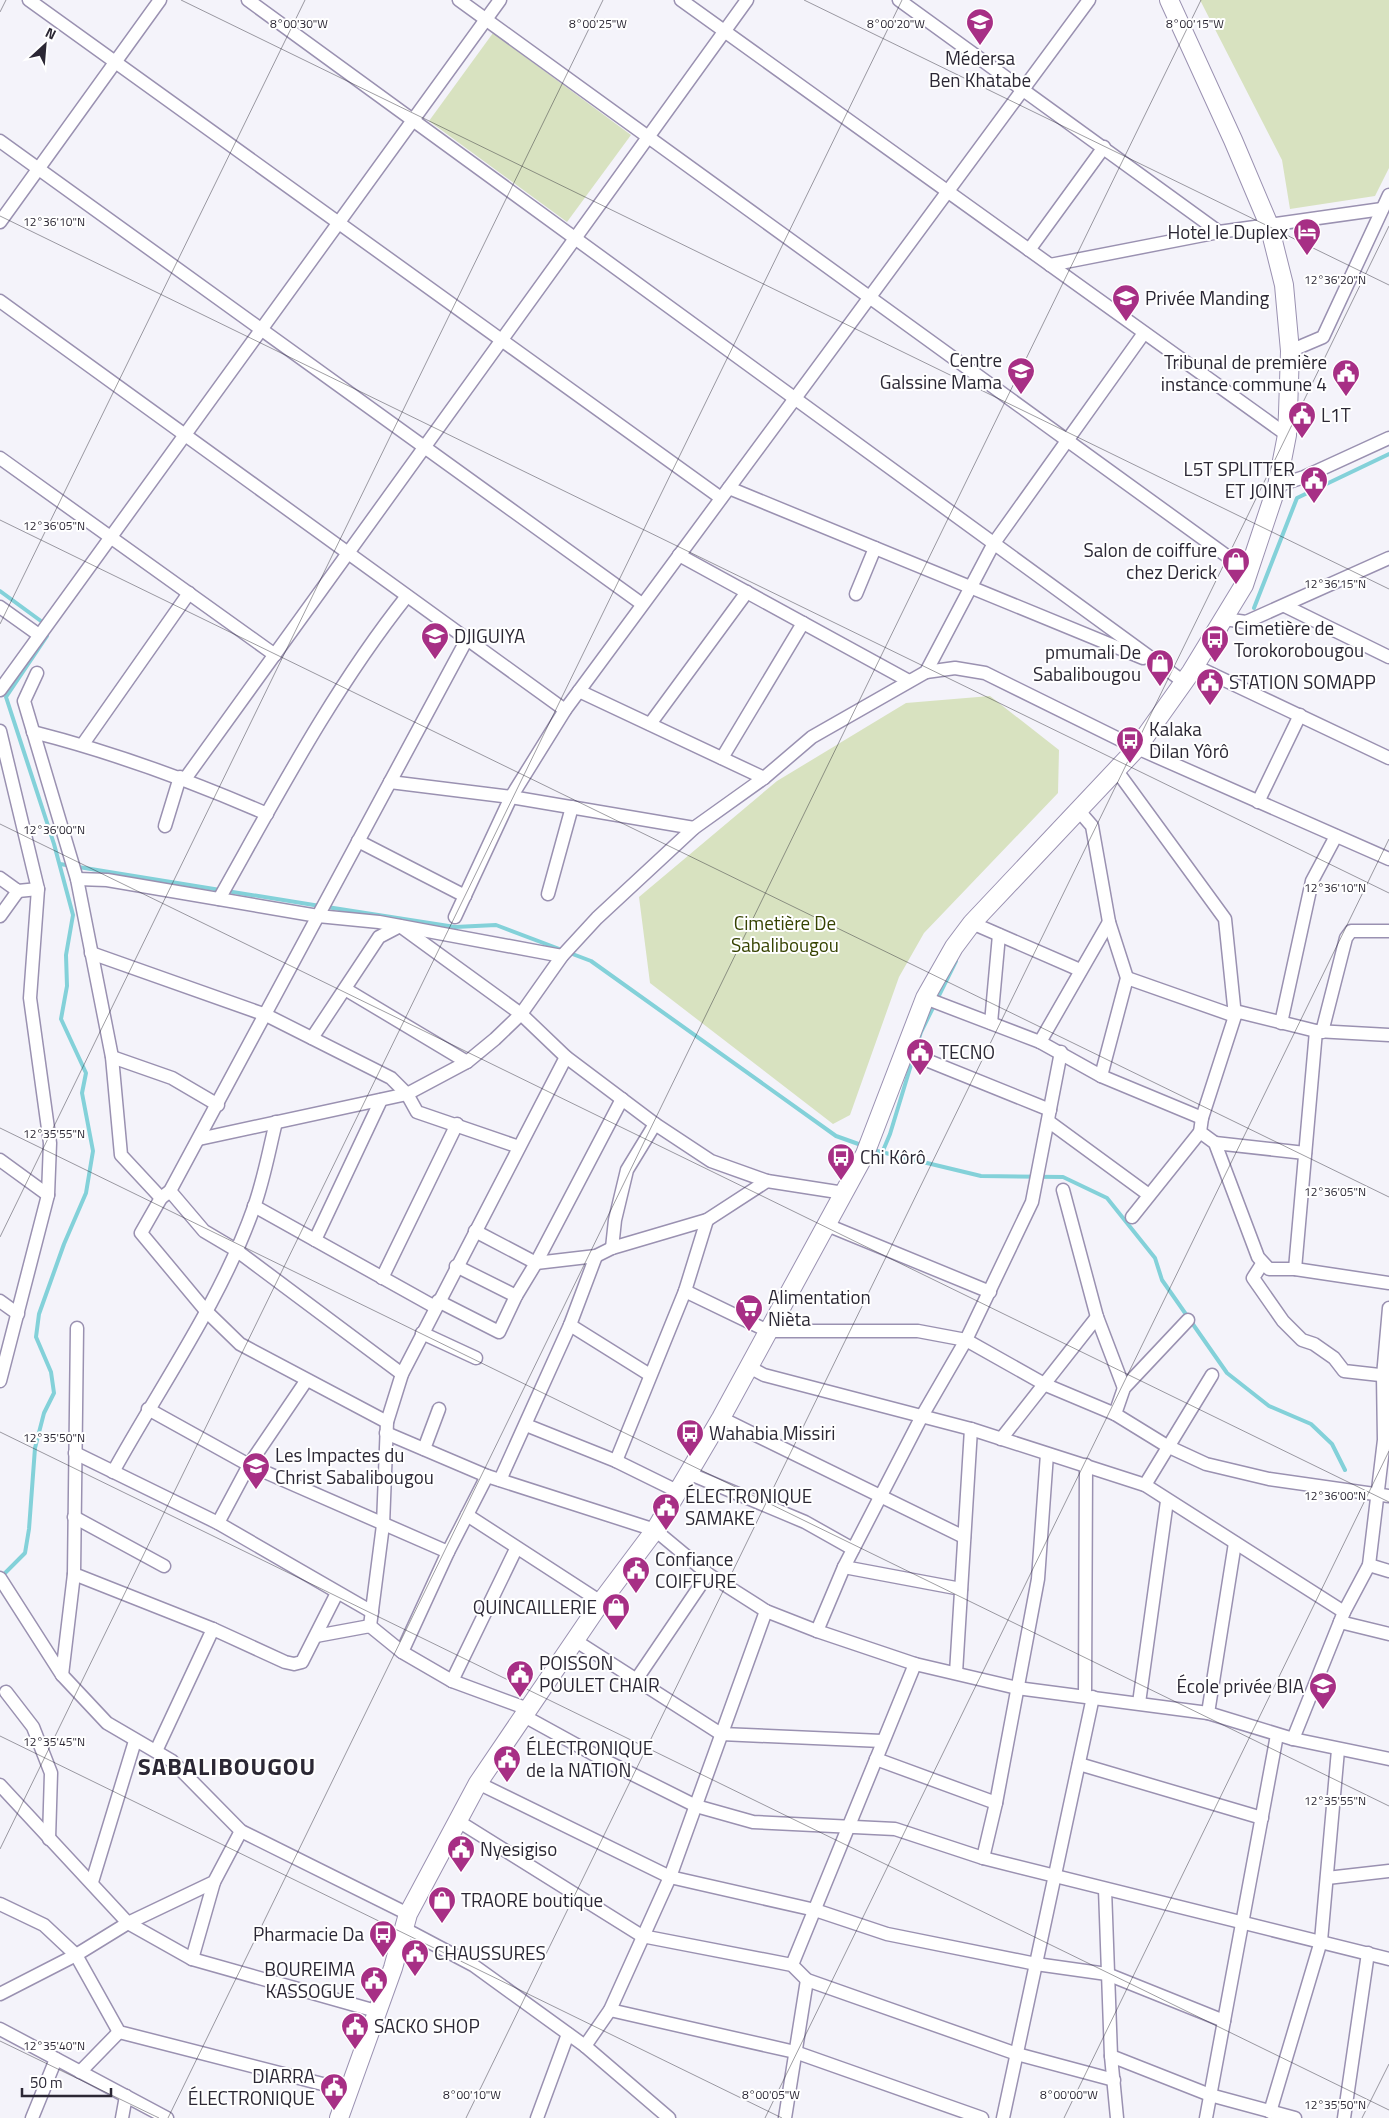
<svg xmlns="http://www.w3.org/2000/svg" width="1389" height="2118" font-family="'Titillium Web',sans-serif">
<rect width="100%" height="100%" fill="#f4f3fa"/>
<g fill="#d8e2c0">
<path d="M1200,0H1389V168L1375,196L1290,209L1282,160Z"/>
<path d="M493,33L631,135L567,222L429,121Z"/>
<path d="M990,696L1059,750L1058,793L924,933L899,977L850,1115L833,1124L650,983L639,897L777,781L906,703Z"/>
</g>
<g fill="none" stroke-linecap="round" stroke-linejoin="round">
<g stroke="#83d1d9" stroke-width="4">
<path d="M0,591L45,624"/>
<path d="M1254,608L1297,498L1389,454"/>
<path d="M60,864L320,906"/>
<path d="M327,907L455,927L496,925L591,961L836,1136L864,1146"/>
<path d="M873,1150L981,1176L1063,1177L1107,1198L1155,1258L1162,1280L1227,1373L1269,1406L1311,1424L1332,1444L1345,1470"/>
<path d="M882,1153L890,1134L921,1032L956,961"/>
<path d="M1,1577L25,1553L29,1529L35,1448L44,1413L54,1393L51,1372L36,1337L39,1314L64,1244L86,1193L93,1151L82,1093L86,1073L61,1019L67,986L66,955L73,915L54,844L6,697L47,636"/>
</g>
<g stroke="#9a91b1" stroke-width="15">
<g id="minor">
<path d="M29,0L721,498"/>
<path d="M248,0L1184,682"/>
<path d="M459,0L1249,572"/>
<path d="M681,0L1287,435"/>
<path d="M899,0L1219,232"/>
<path d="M0,141L642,604"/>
<path d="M0,222L160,0"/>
<path d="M1029,250L1104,147"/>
<path d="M1050,265L1219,232L1382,209"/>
<path d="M0,301L565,710"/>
<path d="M1290,351L1323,337L1389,195"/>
<path d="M0,458L275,655"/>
<path d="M1277,486L1304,477L1389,438"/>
<path d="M729,488L1143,658"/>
<path d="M679,555L909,681"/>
<path d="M856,594L875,548"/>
<path d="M1285,606L1389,657"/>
<path d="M0,607L39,635"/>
<path d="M1224,619L1246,622L1389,558"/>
<path d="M1195,666L1389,758"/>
<path d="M926,672L955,668L985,673L1137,748L1389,859"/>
<path d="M37,673L24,701L77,879L112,1057L121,1155L161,1198"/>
<path d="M0,690L500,0"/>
<path d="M579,691L764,778"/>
<path d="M650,724L747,592"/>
<path d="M0,731L38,889L30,998L50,1143L48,1195L0,1381"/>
<path d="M33,732C116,753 189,780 267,814"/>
<path d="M83,744L189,593"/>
<path d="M722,758L803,623"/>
<path d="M1117,771L1225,919L1235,1016L1202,1118L1200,1132L1215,1143L1258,1257L1269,1269H1295L1389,1283"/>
<path d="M185,779L747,0"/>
<path d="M390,782L511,797L694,828"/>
<path d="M1258,802L1300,715"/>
<path d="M1079,811L1092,826L1109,922L1127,978L1101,1076"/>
<path d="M165,826L180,777"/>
<path d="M358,841L465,896"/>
<path d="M0,878L18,891L38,889"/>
<path d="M77,879L107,880L318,916L379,922L562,956"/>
<path d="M548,894L572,807"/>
<path d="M219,899C277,796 333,689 407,596"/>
<path d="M0,916L18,891"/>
<path d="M455,917L511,797L565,710L1089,0"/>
<path d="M972,923L1080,970"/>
<path d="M91,953L266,1015L391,1078L407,1094L417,1112L519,1147"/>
<path d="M1127,978L1235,1016"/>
<path d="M345,989L467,1062"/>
<path d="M925,998L1040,1042L1101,1076L1202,1118"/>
<path d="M1235,1011L1316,1031L1389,1035"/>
<path d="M991,1023L999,935"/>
<path d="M1281,1023L1312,881L1336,836"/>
<path d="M1322,1032L1346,938L1351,931H1389"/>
<path d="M312,1038L379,937L400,926L521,1014L566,1057L655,1124L711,1161L767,1181"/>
<path d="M1040,1042L1109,922"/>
<path d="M904,1051L1050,1110"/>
<path d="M112,1057L172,1078L218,1105"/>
<path d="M1048,1121L1149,1195"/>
<path d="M199,1139L407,1094L467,1062L495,1039L521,1014L562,956L597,918L694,828L764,778L812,737L926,672L994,543L1144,333"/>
<path d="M1215,1143L1305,1153"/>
<path d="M0,1160L48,1195"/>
<path d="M1063,1190L1097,1317L1124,1388"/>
<path d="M170,1191L204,1231L236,1250L402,1374"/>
<path d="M254,1206L435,1307"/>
<path d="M1132,1217L1200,1132"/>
<path d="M827,1225L990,1292"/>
<path d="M475,1231L536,1263L596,1256L612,1248L707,1220L767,1181L844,1193"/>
<path d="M315,1240L381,1100"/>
<path d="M612,1248L615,1220L627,1170L655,1124"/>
<path d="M1262,1264L1253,1278L1283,1321L1302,1340L1314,1344L1334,1358L1344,1371L1389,1376"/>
<path d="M456,1266L516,1296"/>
<path d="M1295,1269L1316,1031"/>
<path d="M382,1278L457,1124"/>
<path d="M685,1291L768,1331H918L966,1340L1046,1385L1115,1414L1167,1446L1206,1464L1269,1479L1389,1496"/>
<path d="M0,1301L18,1314"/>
<path d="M438,1301L499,1332L516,1296L536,1263L622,1099"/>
<path d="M570,1325L650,1375"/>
<path d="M77,1328L74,1574L213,1629L285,1662L294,1664L302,1662L337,1593"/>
<path d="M422,1333L476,1358"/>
<path d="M749,1367L764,1375L971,1429L1145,1485L1344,1612"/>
<path d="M306,1381L249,1465L448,1552"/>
<path d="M148,1409L249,1465L218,1523"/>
<path d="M1115,1414L1124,1388L1188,1320"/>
<path d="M721,1418L964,1537"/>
<path d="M387,1422L240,1344L206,1311L141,1233L161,1198L170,1191L467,639"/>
<path d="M526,1425L616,1461L677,1491"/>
<path d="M386,1433L487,1476L655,1530L708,1574L766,1611L817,1631L915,1664L1017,1688L1208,1713L1293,1739L1389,1759"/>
<path d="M1001,1439L1097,1317"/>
<path d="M424,1449L439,1409"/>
<path d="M75,1453L218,1523L372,1612"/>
<path d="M616,1461L685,1291L707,1220"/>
<path d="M113,1472C161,1385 221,1301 254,1207C264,1179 269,1150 276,1122"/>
<path d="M688,1473L805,1522L853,1549"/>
<path d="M500,1480L570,1325L596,1256"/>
<path d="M1145,1485L1212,1375"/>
<path d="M467,1515L601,1602"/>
<path d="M74,1517L164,1566"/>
<path d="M1369,1565L1389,1571"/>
<path d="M844,1567L961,1589"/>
<path d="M0,1578L62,1675L107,1723L172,1761L241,1831L408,1914"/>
<path d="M1340,1622L1389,1634"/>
<path d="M370,1626L383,1525L387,1422L402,1374L566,1057"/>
<path d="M817,1631L844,1567L922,1416L966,1340L1032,1202L1061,1052"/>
<path d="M316,1636L370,1626L402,1652L452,1681L528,1709"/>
<path d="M576,1641L721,1734L882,1741"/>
<path d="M402,1652L448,1552L487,1476"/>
<path d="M956,1673L971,1429"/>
<path d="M62,1675L74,1574"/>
<path d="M636,1680L708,1574"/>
<path d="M452,1681L516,1549"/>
<path d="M6,1692L33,1727L51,1773L49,1839"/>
<path d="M1085,1696L1086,1465"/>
<path d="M1139,1703L1167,1501"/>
<path d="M1208,1713L1235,1543"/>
<path d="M524,1716L604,1760L696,1806L753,1822L895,1829L983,1858L1389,1959"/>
<path d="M1293,1739L1344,1612L1369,1565L1384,1440L1383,1376L1389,1308"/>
<path d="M156,1751L213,1629"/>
<path d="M876,1759L996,1803"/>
<path d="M1079,1764L1262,1818"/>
<path d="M478,1783L670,1877L815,1910L887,1934L1036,1964L1107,1974L1224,2021"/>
<path d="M0,1785L128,1923L192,1959L376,2011"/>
<path d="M458,1821L642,1936L792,1965L807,1980L1017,2054L1114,2080"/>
<path d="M983,1858L996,1803L1038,1579L1047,1454"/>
<path d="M1327,1878L1389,1871"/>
<path d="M92,1882L135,1741"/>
<path d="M1105,1889L1111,2056L1117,2118"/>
<path d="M0,1904L44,1925L76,1955L119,2032L350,2091"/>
<path d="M403,1928L473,1965L585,2046L669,2118"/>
<path d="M192,1959L214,1882"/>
<path d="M792,1965L915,1664"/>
<path d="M0,1994L76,1955L128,1923L214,1882L241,1831"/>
<path d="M610,2010L795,2052L982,2118"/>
<path d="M0,2029L167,2118"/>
<path d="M585,2046L610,2010L670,1877L766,1611"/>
<path d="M1111,2056L1210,2095L1295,2118"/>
<path d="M80,2072L119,2032"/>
<path d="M1270,2112L1321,1941L1338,1750"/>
<path d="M32,2118L56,2059"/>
<path d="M122,2118L126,2096"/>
<path d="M537,2118L568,2034"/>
<path d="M785,2118L807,1980"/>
<path d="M1003,2118L1093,1697"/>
<path d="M1206,2118L1277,1735"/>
<path d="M1344,2118L1368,1953"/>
</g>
</g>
<g stroke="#9a91b1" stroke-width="20">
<path id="secondary" d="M339,2118L393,1968L408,1914L478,1783L601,1602L655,1530L721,1418L865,1154L925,998L954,947L972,923L1137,748L1191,672L1244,585L1277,486L1287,435L1288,413L1290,351L1284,285L1269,225L1233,140L1169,0"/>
</g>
<use href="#minor" stroke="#fff" stroke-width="12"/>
<use href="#secondary" stroke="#fff" stroke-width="18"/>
</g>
<path fill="none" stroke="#2b2734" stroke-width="1" stroke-opacity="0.45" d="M181,0L1389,589M804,0L1389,285M0,12L6,0M0,216L1389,893M0,520L1389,1197M0,624L305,0M0,824L1389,1502M0,1128L1389,1806M0,1237L603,0M0,1432L1389,2110M0,1736L782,2118M0,1849L902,0M0,2041L159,2118M168,2118L1201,0M466,2118L1389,226M765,2118L1389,839M1064,2118L1389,1451M1362,2118L1389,2064"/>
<defs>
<g id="school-pin" transform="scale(1.4375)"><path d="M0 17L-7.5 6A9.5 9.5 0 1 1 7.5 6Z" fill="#a72f85" stroke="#fff"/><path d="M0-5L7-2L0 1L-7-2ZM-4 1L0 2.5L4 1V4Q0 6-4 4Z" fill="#fff"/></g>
<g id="hotel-pin" transform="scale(1.4375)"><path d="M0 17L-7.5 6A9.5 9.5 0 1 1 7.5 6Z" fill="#a72f85" stroke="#fff"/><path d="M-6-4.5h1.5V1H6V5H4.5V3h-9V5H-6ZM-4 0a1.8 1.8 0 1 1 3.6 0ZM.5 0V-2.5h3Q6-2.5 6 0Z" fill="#fff"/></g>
<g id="civic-pin" transform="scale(1.4375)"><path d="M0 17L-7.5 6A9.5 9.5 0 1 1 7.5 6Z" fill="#a72f85" stroke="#fff"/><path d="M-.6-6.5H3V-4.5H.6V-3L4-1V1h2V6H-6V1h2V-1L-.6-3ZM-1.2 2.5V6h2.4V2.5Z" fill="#fff"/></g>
<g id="shop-pin" transform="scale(1.4375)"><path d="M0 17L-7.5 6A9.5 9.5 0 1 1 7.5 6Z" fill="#a72f85" stroke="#fff"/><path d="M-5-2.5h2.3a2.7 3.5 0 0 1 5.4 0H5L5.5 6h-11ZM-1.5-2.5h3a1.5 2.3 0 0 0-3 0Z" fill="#fff"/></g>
<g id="bus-pin" transform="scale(1.4375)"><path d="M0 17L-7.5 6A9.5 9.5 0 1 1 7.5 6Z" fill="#a72f85" stroke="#fff"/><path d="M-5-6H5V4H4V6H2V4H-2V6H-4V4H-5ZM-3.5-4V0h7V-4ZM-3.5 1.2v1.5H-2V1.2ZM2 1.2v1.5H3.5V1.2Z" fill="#fff"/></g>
<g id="supermarket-pin" transform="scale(1.4375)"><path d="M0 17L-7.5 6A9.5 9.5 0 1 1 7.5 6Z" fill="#a72f85" stroke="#fff"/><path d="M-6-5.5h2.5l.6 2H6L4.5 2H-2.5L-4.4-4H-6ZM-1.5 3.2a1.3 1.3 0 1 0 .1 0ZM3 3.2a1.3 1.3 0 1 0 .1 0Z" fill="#fff"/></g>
</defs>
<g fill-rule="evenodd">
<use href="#school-pin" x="980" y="22"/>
<use href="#hotel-pin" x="1307" y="232"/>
<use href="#school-pin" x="1126" y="298"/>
<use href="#school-pin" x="1021" y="371"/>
<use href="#civic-pin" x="1346" y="373"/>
<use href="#civic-pin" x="1302" y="415"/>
<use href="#civic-pin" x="1314" y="480"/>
<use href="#shop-pin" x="1236" y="561"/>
<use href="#school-pin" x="435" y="636"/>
<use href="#bus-pin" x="1215" y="639"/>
<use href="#shop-pin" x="1160" y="663"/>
<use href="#civic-pin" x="1210" y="682"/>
<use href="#bus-pin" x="1130" y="740"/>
<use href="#civic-pin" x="920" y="1052"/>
<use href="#bus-pin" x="841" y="1157"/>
<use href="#supermarket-pin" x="749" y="1308"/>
<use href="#bus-pin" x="690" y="1433"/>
<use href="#school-pin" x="256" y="1466"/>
<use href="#civic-pin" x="666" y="1507"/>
<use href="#civic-pin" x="636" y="1570"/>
<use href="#shop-pin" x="616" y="1607"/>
<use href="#civic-pin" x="520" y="1674"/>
<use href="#school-pin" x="1323" y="1686"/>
<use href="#civic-pin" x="507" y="1759"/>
<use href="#civic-pin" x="461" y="1849"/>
<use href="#shop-pin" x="442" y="1900"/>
<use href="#bus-pin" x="383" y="1934"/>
<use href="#civic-pin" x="415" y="1953"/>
<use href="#civic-pin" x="374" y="1980"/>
<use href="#civic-pin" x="355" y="2026"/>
<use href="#civic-pin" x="334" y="2087"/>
</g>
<g text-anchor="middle" stroke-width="4" stroke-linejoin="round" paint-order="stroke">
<g font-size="19" fill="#2b2734" stroke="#fff" text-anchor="start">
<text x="980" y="65" text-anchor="middle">Médersa<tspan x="980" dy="22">Ben Khatabe</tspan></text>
<text x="1288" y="239" text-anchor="end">Hotel le Duplex</text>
<text x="1145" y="305">Privée Manding</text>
<text x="1002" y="367" text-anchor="end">Centre<tspan x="1002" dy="22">Galssine Mama</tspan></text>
<text x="1327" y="369" text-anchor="end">Tribunal de première<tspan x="1327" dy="22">instance commune 4</tspan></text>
<text x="1321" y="422">L1T</text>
<text x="1295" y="476" text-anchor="end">L5T SPLITTER<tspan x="1295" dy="22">ET JOINT</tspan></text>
<text x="1217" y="557" text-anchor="end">Salon de coiffure<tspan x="1217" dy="22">chez Derick</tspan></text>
<text x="1234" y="635">Cimetière de<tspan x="1234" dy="22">Torokorobougou</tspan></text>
<text x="454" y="643">DJIGUIYA</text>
<text x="1141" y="659" text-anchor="end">pmumali De<tspan x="1141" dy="22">Sabalibougou</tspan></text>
<text x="1229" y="689">STATION SOMAPP</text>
<text x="1149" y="736">Kalaka<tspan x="1149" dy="22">Dilan Yôrô</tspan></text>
<text x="939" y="1059">TECNO</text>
<text x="860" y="1164">Chi Kôrô</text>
<text x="768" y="1304">Alimentation<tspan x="768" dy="22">Nièta</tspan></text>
<text x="709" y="1440">Wahabia Missiri</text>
<text x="275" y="1462">Les Impactes du<tspan x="275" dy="22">Christ Sabalibougou</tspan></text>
<text x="685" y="1503">ÉLECTRONIQUE<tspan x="685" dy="22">SAMAKE</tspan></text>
<text x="655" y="1566">Confiance<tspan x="655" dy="22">COIFFURE</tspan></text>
<text x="597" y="1614" text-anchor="end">QUINCAILLERIE</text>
<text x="539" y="1670">POISSON<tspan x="539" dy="22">POULET CHAIR</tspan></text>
<text x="1304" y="1693" text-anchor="end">École privée BIA</text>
<text x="526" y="1755">ÉLECTRONIQUE<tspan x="526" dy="22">de la NATION</tspan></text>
<text x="480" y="1856">Nyesigiso</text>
<text x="461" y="1907">TRAORE boutique</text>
<text x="364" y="1941" text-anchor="end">Pharmacie Da</text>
<text x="434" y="1960">CHAUSSURES</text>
<text x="355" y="1976" text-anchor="end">BOUREIMA<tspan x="355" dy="22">KASSOGUE</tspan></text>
<text x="374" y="2033">SACKO SHOP</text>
<text x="315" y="2083" text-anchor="end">DIARRA<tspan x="315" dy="22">ÉLECTRONIQUE</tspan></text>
</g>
<g font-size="19" fill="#354200" stroke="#fff">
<text x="785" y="930">Cimetière De<tspan x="785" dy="22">Sabalibougou</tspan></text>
</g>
<g font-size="24" font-weight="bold" letter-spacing="1" fill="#2b2734" stroke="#fff">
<text x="227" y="1775">SABALIBOUGOU</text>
</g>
</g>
<g font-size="12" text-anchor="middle" fill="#2b2734" stroke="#fff" stroke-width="4" stroke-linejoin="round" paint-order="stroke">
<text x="299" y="28">8°00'30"W</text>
<text x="598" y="28">8°00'25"W</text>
<text x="896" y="28">8°00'20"W</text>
<text x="1195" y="28">8°00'15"W</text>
<text x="54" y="226">12°36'10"N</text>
<text x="1335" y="284">12°36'20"N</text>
<text x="54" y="530">12°36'05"N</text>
<text x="1335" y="588">12°36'15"N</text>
<text x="54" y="834">12°36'00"N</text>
<text x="1335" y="892">12°36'10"N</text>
<text x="54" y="1138">12°35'55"N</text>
<text x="1335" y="1196">12°36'05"N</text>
<text x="54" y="1442">12°35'50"N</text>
<text x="1335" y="1500">12°36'00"N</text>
<text x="54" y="1746">12°35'45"N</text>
<text x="1335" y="1805">12°35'55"N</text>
<text x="54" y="2050">12°35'40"N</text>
<text x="472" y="2099">8°00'10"W</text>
<text x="771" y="2099">8°00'05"W</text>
<text x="1069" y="2099">8°00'00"W</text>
<text x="1335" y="2109">12°35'50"N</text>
</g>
<g transform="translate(45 45) rotate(26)" stroke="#ffffff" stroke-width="4" paint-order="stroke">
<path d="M0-4L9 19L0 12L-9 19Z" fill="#2b2734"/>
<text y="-8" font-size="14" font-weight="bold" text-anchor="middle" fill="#2b2734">N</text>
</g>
<path d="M22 2088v8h89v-8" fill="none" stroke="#2b2734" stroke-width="2.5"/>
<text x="30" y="2088" font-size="15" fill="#2b2734" stroke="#ffffff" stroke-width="4" paint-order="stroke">50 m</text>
</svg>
